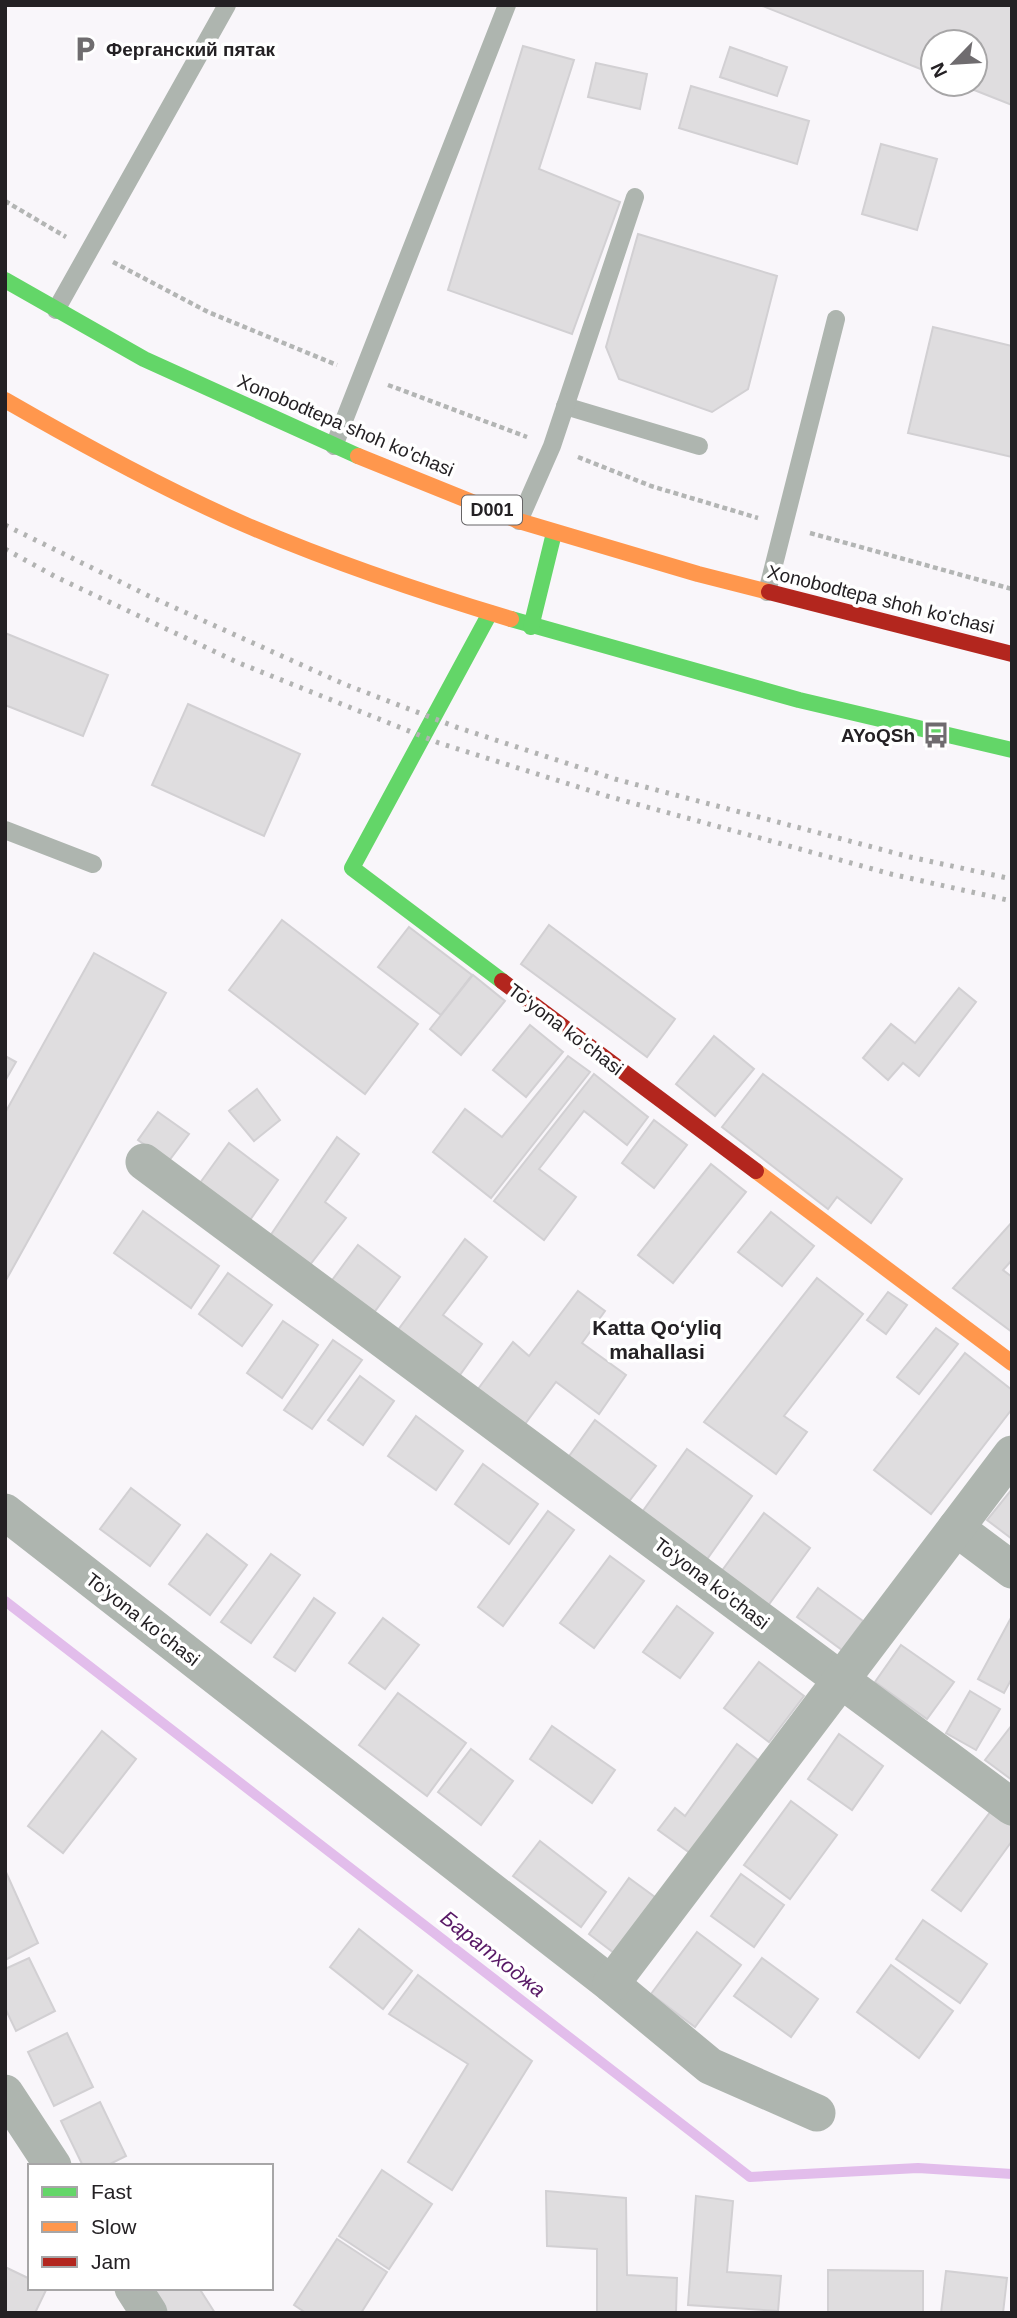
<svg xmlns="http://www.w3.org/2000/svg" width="1017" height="2318" font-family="Helvetica,sans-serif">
<rect width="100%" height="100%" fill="#f9f6fa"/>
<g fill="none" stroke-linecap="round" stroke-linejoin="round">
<path stroke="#e2bdeb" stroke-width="10" d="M5,1601L750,2177L918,2168L1012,2174"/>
</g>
<g fill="#dfdddf" stroke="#d2d0d3" stroke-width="2">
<path d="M760,5H1012V105L959,84H975V42H933V74Z"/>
<path d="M523,46L574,60L539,169L620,202L572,334L448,290Z"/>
<path d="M730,47L787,67L777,96L720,77Z"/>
<path d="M596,63L647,74L640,109L588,97Z"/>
<path d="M691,86L809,121L797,164L679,128Z"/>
<path d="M881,144L937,159L917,230L862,214Z"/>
<path d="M638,234L777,276L748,389L712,412L619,379L606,347Z"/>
<path d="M933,327L1012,346V457L908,433Z"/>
<path d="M5,633L108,675L83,736L5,705Z"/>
<path d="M188,704L300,754L264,836L152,785Z"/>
<path d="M282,920L418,1024L365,1094L229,990Z"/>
<path d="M549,925L675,1019L647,1057L521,964Z"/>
<path d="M409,927L472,975L441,1015L378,967Z"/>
<path d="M94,953L166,993L5,1282V1113Z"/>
<path d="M473,975L505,1001L461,1055L430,1029Z"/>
<path d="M959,988L976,1002L919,1076L903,1063L888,1080L863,1058L891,1024L915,1043Z"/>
<path d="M530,1025L563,1052L526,1097L493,1070Z"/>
<path d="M714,1036L754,1069L715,1116L676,1084Z"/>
<path d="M5,1056L16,1062L5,1081Z"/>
<path d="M568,1056L590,1072L491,1198L433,1152L465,1109L502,1137Z"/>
<path d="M594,1074L648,1117L627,1145L584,1111L539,1169L576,1197L544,1240L494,1201Z"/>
<path d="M763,1074L902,1179L871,1223L837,1197L828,1209L722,1127Z"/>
<path d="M257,1089L280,1120L254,1141L229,1111Z"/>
<path d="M158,1112L189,1134L168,1162L138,1140Z"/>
<path d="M654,1120L687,1145L654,1188L622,1163Z"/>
<path d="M337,1137L359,1154L325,1202L346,1218L309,1266L270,1236Z"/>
<path d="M229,1143L278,1180L250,1220L200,1183Z"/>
<path d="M711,1164L746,1192L673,1283L638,1255Z"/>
<path d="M143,1211L219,1266L191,1308L114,1253Z"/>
<path d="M771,1212L814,1246L782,1286L738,1252Z"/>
<path d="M1012,1222V1260L1003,1270L1012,1277V1332L953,1288Z"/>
<path d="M465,1239L487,1257L443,1315L482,1344L457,1379L395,1334Z"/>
<path d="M358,1245L400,1277L373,1314L330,1283Z"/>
<path d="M228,1273L272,1305L242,1346L199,1314Z"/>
<path d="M817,1278L863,1314L784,1416L807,1432L776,1474L704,1422Z"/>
<path d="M578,1291L605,1311L582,1343L626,1375L599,1414L556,1382L525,1424L478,1389L513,1342L529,1356Z"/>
<path d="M888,1292L907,1305L886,1334L867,1320Z"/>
<path d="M283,1321L318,1345L282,1398L247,1373Z"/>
<path d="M936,1328L958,1344L919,1394L897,1377Z"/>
<path d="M333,1340L362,1360L312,1429L284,1410Z"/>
<path d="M965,1353L1012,1390V1409L931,1514L874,1470Z"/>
<path d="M360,1376L394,1401L363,1445L328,1420Z"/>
<path d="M416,1416L463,1451L436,1490L388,1456Z"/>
<path d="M595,1420L656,1466L627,1504L567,1459Z"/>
<path d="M687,1449L752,1496L705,1562L640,1515Z"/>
<path d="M483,1464L538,1504L509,1544L455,1504Z"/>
<path d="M131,1488L180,1525L150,1566L100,1529Z"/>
<path d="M1012,1489V1539L987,1520Z"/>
<path d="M548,1511L574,1530L503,1626L478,1607Z"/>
<path d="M764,1513L810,1548L767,1607L721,1572Z"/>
<path d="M207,1534L247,1565L210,1615L169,1584Z"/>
<path d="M271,1554L300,1575L251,1643L221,1622Z"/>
<path d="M610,1556L644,1581L594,1648L560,1623Z"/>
<path d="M818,1588L863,1621L842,1650L797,1617Z"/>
<path d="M314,1598L335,1613L295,1671L274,1657Z"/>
<path d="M677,1606L713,1633L680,1678L643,1652Z"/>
<path d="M1012,1616V1678L1004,1693L978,1679Z"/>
<path d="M383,1618L419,1645L385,1689L349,1663Z"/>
<path d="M901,1645L954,1682L927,1719L875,1682Z"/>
<path d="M759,1662L804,1696L769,1742L724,1708Z"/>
<path d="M970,1691L1000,1709L976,1750L946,1733Z"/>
<path d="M398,1693L466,1743L427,1796L359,1745Z"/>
<path d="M1012,1725V1780L985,1760Z"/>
<path d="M552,1726L615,1770L592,1803L530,1759Z"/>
<path d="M102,1731L136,1759L63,1853L28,1826Z"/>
<path d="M839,1734L883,1766L852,1810L808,1779Z"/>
<path d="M737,1744L758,1760L690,1853L658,1830L675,1808L685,1816Z"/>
<path d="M471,1749L513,1781L481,1825L438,1792Z"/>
<path d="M791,1801L837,1835L790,1899L744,1865Z"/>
<path d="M991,1811L1012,1826V1841L961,1911L932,1890Z"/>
<path d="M540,1841L606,1892L581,1927L513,1876Z"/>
<path d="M5,1870L38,1943L5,1960Z"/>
<path d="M741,1874L784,1905L754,1947L711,1916Z"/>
<path d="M629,1878L659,1900L618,1956L589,1934Z"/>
<path d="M923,1920L987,1964L960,2003L896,1959Z"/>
<path d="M359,1929L412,1971L383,2009L330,1967Z"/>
<path d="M697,1932L741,1965L695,2027L651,1994Z"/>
<path d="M29,1958L55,2011L16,2031L5,2008V1969Z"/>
<path d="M762,1958L818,1999L791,2037L734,1996Z"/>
<path d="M891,1965L953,2011L919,2058L857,2012Z"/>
<path d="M418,1975L532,2061L452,2190L408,2162L468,2064L389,2014Z"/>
<path d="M67,2033L93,2087L54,2106L28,2052Z"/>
<path d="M100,2102L126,2156L106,2166H83L61,2121Z"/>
<path d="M382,2170L432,2204L389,2269L339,2236Z"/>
<path d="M546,2191L626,2198L627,2275L677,2278L676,2313H597V2249L547,2246Z"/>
<path d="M696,2196L733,2201L727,2272L781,2276L778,2311L688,2305Z"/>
<path d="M337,2239L387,2272L361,2313H306L294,2305Z"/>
<path d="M5,2267L30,2279V2288H47L35,2313H5Z"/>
<path d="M828,2270L923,2271V2313H828Z"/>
<path d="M946,2271L1007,2278L1003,2313H941Z"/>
<path d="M151,2288H199L215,2313H167Z"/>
</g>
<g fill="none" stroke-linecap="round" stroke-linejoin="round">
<g stroke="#b3b5b4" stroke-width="4.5" stroke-dasharray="5 3.5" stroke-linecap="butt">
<path d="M5,201L66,237"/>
<path d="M113,262L208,312L337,365"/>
<path d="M388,385L527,437"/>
<path d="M578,457L651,486L758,518"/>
<path d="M810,533L1012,589"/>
</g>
<g stroke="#aeb5af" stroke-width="18">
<path d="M56,310L227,5"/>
<path d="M565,406L699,446"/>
<path d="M334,446L507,5"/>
<path d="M519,521L552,446L635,197"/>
<path d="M767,592L836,319"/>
<path d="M5,830L93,864"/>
</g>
<g stroke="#aeb5af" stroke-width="37">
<path d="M144,1162L1012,1807"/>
<path d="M5,1512L611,1984L710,2066L817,2113"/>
<path d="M956,1528L1012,1570"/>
<path d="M611,1984L1012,1454"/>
<path d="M5,2093L53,2166"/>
<path d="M133,2288L149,2313"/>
</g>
<g stroke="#63d668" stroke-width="16">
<path d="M5,280L144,359L358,456"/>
<path d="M490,613L352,868L502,981"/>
<path d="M511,619L799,700L1012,750"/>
<path d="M531,627L554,533"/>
</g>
<g stroke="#ff974d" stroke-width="16">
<path d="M5,400C83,445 163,489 246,525C332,562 421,592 511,619"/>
<path d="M358,456L519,521L698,574L769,592"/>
<path d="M756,1171L1012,1363"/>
</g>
<g stroke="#b3261e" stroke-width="16">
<path d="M769,592L1012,654"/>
<path d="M502,981L756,1171"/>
</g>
<g stroke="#b2b3b2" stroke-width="5" stroke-dasharray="3.5 7" stroke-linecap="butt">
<path d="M5,525L151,597L344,684L456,727L615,779L910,857L1012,879"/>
<path d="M5,549L56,577L239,663L439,743L607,796L891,874L1012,901"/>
</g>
</g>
<defs>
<g id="parking-bare" transform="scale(2.1)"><path d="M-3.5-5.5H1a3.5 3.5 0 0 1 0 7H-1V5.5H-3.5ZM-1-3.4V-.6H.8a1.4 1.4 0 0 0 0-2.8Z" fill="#6f6c6f" stroke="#fff" stroke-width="2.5" paint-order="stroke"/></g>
<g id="bus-bare" transform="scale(2.1)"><path d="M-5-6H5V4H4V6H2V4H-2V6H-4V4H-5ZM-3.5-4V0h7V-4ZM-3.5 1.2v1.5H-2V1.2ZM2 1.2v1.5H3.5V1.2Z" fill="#6f6c6f" stroke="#fff" stroke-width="2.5" paint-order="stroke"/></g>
</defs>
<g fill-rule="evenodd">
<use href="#parking-bare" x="85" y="49"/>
<use href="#bus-bare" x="936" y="735"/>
</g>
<g text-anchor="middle" stroke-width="7" stroke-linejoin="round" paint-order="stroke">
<rect fill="#fff" stroke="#666466" stroke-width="2" x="462" y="495.5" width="60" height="29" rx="5"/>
<g font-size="18" font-weight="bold" fill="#242124">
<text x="492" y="516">D001</text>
</g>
<g font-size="19" font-weight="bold" fill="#242124" stroke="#fff" text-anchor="start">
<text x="106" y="56">Ферганский пятак</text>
<text x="915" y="742" text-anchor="end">AYoQSh</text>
</g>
<g font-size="19" fill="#242124" stroke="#fff">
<text transform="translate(346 425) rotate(23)" y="7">Xonobodtepa shoh ko'chasi</text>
<text transform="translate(881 599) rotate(14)" y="7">Xonobodtepa shoh ko'chasi</text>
<text transform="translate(566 1029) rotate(37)" y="7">To'yona ko'chasi</text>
<text transform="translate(712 1583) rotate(37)" y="7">To'yona ko'chasi</text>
<text transform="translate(143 1619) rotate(38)" y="7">To'yona ko'chasi</text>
</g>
<g font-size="21" font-weight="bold" fill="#242124" stroke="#fff">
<text x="657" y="1335">Katta Qoʻyliq<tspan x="657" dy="24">mahallasi</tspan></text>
</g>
<g font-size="21" font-style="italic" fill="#581966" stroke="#fff">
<text transform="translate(493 1954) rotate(38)" y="7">Баратходжа</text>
</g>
</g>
<rect width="1017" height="2318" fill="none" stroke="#242124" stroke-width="14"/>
<rect x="28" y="2164" width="245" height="126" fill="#ffffff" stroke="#a7a6a7" stroke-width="2"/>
<rect x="42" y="2187" width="35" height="10" fill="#63d668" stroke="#a7a6a7" stroke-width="2"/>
<text x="91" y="2199" font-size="21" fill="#242124">Fast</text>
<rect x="42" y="2222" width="35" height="10" fill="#ff974d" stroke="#a7a6a7" stroke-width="2"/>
<text x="91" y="2234" font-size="21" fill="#242124">Slow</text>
<rect x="42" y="2257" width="35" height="10" fill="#b3261e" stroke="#a7a6a7" stroke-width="2"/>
<text x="91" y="2269" font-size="21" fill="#242124">Jam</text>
<g transform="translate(954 63) rotate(245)"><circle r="33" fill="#ffffff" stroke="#a7a6a7" stroke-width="2"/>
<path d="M0-5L12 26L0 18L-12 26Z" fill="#6f6c6f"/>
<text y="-10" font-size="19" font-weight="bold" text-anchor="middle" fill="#242124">N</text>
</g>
</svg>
